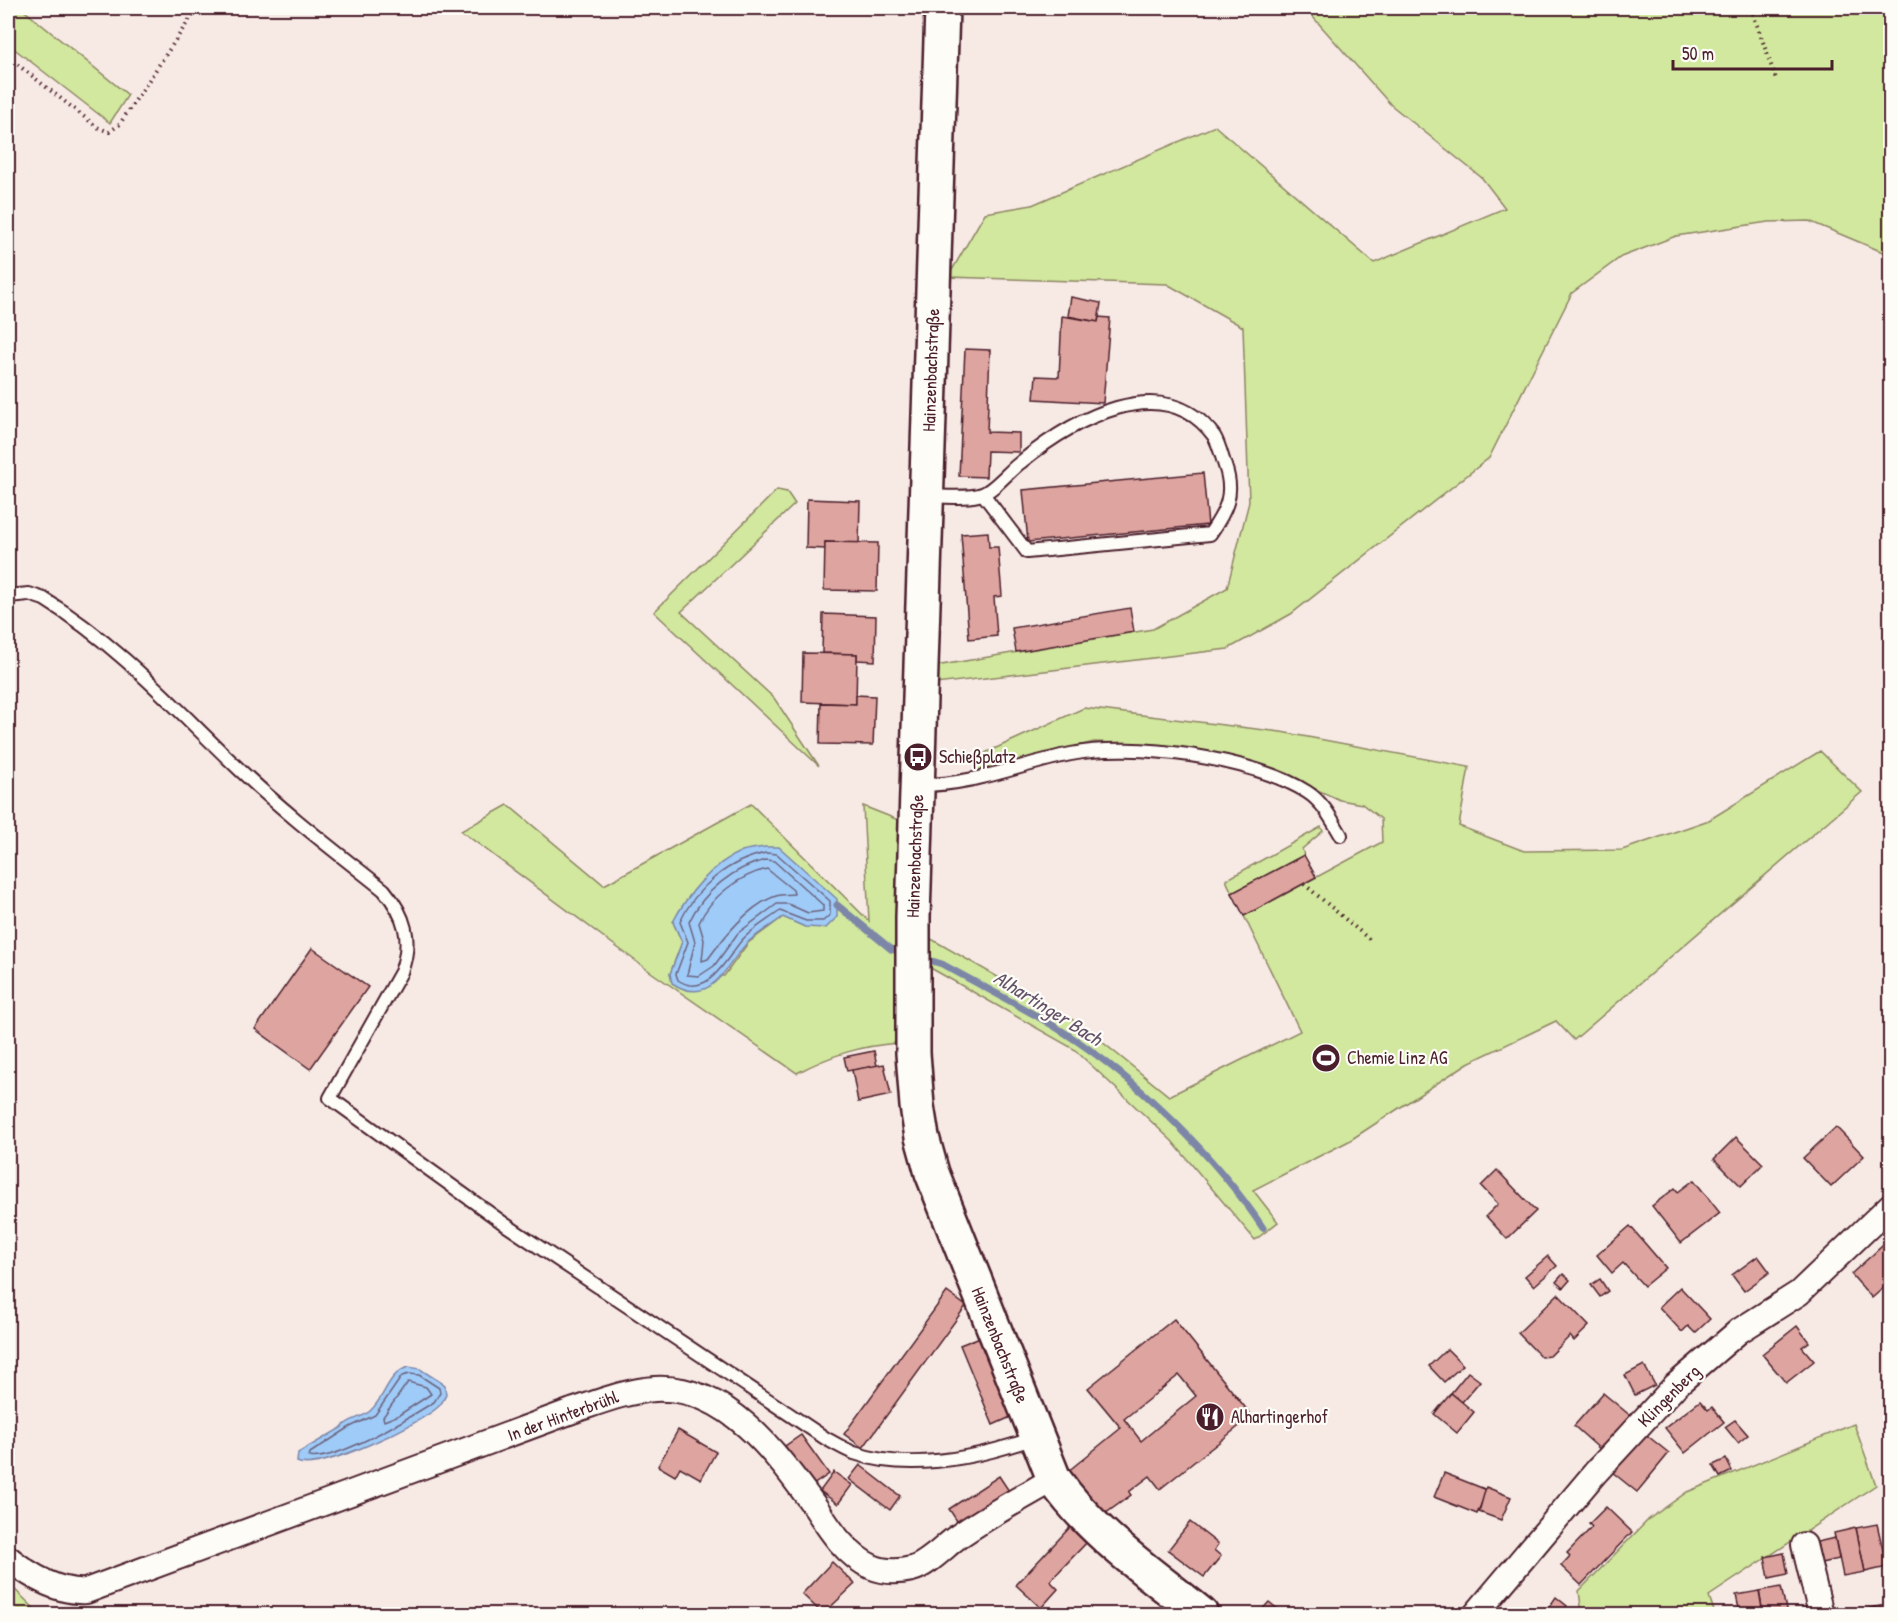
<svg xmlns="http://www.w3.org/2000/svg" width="1898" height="1622" font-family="'Patrick Hand',sans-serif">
<rect width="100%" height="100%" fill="#f7eae5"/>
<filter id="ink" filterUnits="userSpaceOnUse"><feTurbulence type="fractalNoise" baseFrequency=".0167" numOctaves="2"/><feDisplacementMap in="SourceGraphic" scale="12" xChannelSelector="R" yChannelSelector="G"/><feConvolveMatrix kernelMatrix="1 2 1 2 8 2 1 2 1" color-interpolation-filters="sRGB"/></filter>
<g filter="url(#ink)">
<g fill="#d1e89e" stroke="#8e8464" stroke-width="1.5" fill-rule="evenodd">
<path d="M8,8H21L128,95L110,123L8,44Z"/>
<path d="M1305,8H1890V255L1809,221L1768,222L1676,236L1621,257L1572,293L1489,458L1291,614L1228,649L936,684V666L1153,629L1227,588L1249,502L1243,327L1167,284L948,277L985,213L1032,205L1215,126L1374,263L1505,208L1482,178L1391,105Z"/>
<path d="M777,490L787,492L795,504L681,612L774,698L819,766L654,612Z"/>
<path d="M1084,708L1281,732L1469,767L1459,826L1524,851L1622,850L1709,820L1820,751L1862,792L1574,1040L1556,1021L1468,1063L1349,1141L1253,1190L1278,1222L1255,1240L1172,1141L1074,1049L927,966L928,937L1080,1024L1169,1096L1300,1031L1244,916L1382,842L1381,819L1362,804L1340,800L1272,770L1214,754L1165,745L1094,742L977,772L974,758Z"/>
<path d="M751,804L869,921L863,806L901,821L898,1043C860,1046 831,1055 797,1073L645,968L461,831L508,805L604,885ZM837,905L805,927L783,917L748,943L724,976L670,974L682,942L673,922Z"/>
<path d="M1321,827L1323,831L1302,849L1304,855L1232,893L1226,880Z"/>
<path d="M1854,1424L1876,1485L1709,1596L1715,1614H1582L1579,1591L1649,1519L1687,1492Z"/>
<path d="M8,1583L40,1614H8Z"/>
</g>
<g fill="#9fcbf9" stroke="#7d86a7" stroke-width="1.5">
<path d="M765,847H779L837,899V917L826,928L805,927L783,917C772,925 758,933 748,942C726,964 712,1009 672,983L670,974L682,942L673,922C687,895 713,863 742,851C749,849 758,848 765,847Z"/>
<path d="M408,1367L420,1369L445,1385L446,1395C444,1398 442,1404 438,1407C420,1424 318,1473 297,1462L298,1453L341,1428C349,1418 361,1419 370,1411C385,1398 387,1374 408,1367Z"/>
</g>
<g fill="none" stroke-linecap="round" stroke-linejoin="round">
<g stroke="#6c647d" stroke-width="1.5">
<path d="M766,853L777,854L830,901V915L823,921H806L780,911C768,920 752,929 742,940C727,957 708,1000 678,980L676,974L688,942L680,922C696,887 729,860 766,853Z"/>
<path d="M766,860L774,861L823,905V911L808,913L788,904H777L738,933L714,966L699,976L687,975L695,942L689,922C703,892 734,867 766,860Z"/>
<path d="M767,869L793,890L794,894C788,895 782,894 776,896C749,905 724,937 708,959L702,961L704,940L699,923C710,897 740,875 767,869Z"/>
<path d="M409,1374L419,1375L439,1388L440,1393L434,1402C410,1417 336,1462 309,1457L310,1453L350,1427L375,1415L402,1376Z"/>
<path d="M408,1382L426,1387L431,1394L399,1415L384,1421L383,1417Z"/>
</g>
<g stroke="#7d86a7" stroke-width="7">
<path d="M837,905L891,949L906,953"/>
<path d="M922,958L942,964C983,987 1026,1008 1065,1033C1138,1080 1216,1157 1263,1228"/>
</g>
</g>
<g fill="#dea49f" stroke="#4a1f2b" stroke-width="1.5" fill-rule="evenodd">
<path d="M1071,297L1101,303L1098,322L1068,316Z"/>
<path d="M1062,316L1098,322L1099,317L1110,318L1103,403L1034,399L1036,376L1059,377Z"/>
<path d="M965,349L990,350L987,432L1019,433V452L987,451L986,477L959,476Z"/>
<path d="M1203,473L1208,525L1028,542L1023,490Z"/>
<path d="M807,499L860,501L859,543L825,542V549L806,548Z"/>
<path d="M988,532L989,547H998L1002,596L994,597L997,636L969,639L961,534Z"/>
<path d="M825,542L878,543L877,591L824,590Z"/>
<path d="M1130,608L1134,632L1016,652L1012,628Z"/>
<path d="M823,614L876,616L875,661L857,660V654L822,653Z"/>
<path d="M803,653L857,654L856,704L802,702Z"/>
<path d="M856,695L875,696L873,745L820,744L821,703L856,704Z"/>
<path d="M1304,855L1316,877L1244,916L1232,893Z"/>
<path d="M312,948L368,987L310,1069L255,1029Z"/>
<path d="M874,1051L877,1066L847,1071L844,1057Z"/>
<path d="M884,1064L891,1095L858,1102L852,1070Z"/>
<path d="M1836,1127L1864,1156L1831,1187L1803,1158Z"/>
<path d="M1736,1137L1763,1164L1741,1186L1714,1159Z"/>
<path d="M1497,1170L1536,1211L1507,1239L1486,1216L1498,1204L1481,1186Z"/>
<path d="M1694,1180L1720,1213L1681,1243L1652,1206L1675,1188L1678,1192Z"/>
<path d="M1630,1226L1666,1268L1644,1286L1623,1263L1612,1273L1597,1255Z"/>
<path d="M1890,1239V1288L1888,1284L1872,1298L1851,1274Z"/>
<path d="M1548,1256L1557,1266L1534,1286L1525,1276Z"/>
<path d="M1758,1256L1770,1272L1744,1291L1732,1275Z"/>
<path d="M1563,1274L1570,1280L1563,1288L1556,1282Z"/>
<path d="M1600,1279L1608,1291L1600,1297L1591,1285Z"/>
<path d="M1680,1287L1710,1319L1695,1333L1688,1326L1682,1332L1659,1307Z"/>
<path d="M947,1292L966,1306L863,1448L844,1434Z"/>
<path d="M1558,1294L1589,1326L1574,1341L1570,1336L1550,1356L1541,1357L1518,1333Z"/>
<path d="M1174,1319L1252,1416L1160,1489L1150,1476L1129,1492L1131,1495L1102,1516L1067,1472L1121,1428L1088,1388ZM1179,1375L1196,1396L1141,1441L1124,1419Z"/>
<path d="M1797,1326L1809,1342L1802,1347L1814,1361L1786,1383L1762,1354Z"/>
<path d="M980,1337L1013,1416L993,1425L960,1345Z"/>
<path d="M1447,1349L1463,1365L1444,1382L1429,1366Z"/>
<path d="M1644,1365L1655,1385L1635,1395L1625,1375Z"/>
<path d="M1468,1372L1480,1381L1462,1402L1451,1393Z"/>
<path d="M1451,1393L1474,1412L1457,1433L1434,1414Z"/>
<path d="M1603,1393L1632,1417L1602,1451L1574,1426Z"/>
<path d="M1700,1401L1708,1410L1712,1407L1724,1422L1685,1453L1665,1428Z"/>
<path d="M1735,1420L1748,1435L1738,1443L1725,1427Z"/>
<path d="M678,1430L716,1452L701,1479L680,1467L675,1476L658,1466Z"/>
<path d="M1644,1433L1669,1453L1637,1492L1612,1472Z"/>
<path d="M801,1435L829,1474L813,1485L785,1446Z"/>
<path d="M1726,1459L1732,1471L1720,1477L1713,1465Z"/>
<path d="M860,1465L900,1496L890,1510L849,1479Z"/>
<path d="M834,1472L852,1485L838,1504L820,1491Z"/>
<path d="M1444,1473L1487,1490L1477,1514L1434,1497Z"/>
<path d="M999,1476L1009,1491L959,1524L949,1509Z"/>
<path d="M1486,1487L1511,1497L1501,1520L1479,1512Z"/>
<path d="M1606,1507L1632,1532L1581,1585L1561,1566L1570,1556L1567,1553L1592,1527L1589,1524Z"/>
<path d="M1190,1522L1218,1544L1214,1550L1221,1556L1204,1577L1168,1550Z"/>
<path d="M1877,1524L1887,1567L1865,1572L1856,1528Z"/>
<path d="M1072,1525L1089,1540L1050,1581L1058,1589L1041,1608L1016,1585Z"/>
<path d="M1856,1528L1865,1572L1843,1576L1834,1533Z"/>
<path d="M1835,1538L1839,1559L1821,1563L1817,1542Z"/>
<path d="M1784,1553L1788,1574L1769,1578L1765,1557Z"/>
<path d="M832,1562L855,1584L823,1614L802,1594Z"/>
<path d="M1781,1587L1787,1614H1763L1759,1591Z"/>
<path d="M1759,1591L1763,1614H1740L1736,1595Z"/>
<path d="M1556,1597L1567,1606L1561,1614H1554L1547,1610Z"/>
<path d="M1269,1602L1284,1614H1258Z"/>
<path d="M1890,1604V1614H1876L1875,1607Z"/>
<path d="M1875,1607L1876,1614H1854L1853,1612Z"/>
</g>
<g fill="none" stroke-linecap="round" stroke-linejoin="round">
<g stroke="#4a1f2b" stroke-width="16">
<g id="lane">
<path d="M927,496C942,496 969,499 982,494C993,491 1011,469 1021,462C1071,421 1164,367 1214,436C1219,444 1222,457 1225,466C1235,494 1226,511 1210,534L1027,552L983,494"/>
<path d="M8,596L29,594L44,599C119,645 177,710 240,770C285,813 335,851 384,890C405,915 413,940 401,972L330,1098L506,1225L825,1438C834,1443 844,1449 854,1453C912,1473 981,1457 1037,1437"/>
<path d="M919,785C971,786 1021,764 1071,754C1132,741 1254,758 1307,792C1323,802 1332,820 1341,835"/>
</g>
</g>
<g stroke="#4a1f2b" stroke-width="28">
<g id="street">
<path d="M1804,1545L1821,1614"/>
<path d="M8,1558C29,1575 58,1593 86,1591L572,1411C599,1402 626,1391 655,1389C728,1385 778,1456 816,1508C830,1530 847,1556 872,1567C884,1572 899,1572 912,1569C927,1565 944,1547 956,1538C987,1516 1021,1498 1054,1479"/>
<path d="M1476,1614L1595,1473L1676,1385L1739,1331L1799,1293L1890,1206"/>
</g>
</g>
<g stroke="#4a1f2b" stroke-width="38">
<path id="secondary" d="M942,8L913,917V1053L917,1106L922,1137L932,1173L1054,1479C1092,1534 1149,1572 1201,1614"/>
</g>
<g stroke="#4a1f2b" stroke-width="4" stroke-dasharray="1.5 4.5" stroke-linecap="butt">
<path d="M1751,8L1776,79"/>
<path d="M8,57L97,127L109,132L119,125L197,8"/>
<path d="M1304,884L1370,940"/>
</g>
<use href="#lane" stroke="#fdfcf7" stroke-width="12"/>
<use href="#street" stroke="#fdfcf7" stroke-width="24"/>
<use href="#secondary" stroke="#fdfcf7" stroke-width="33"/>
</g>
</g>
<defs>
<g id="bus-disc" transform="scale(1.5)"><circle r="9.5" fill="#4a1f2b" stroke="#fdfcf7"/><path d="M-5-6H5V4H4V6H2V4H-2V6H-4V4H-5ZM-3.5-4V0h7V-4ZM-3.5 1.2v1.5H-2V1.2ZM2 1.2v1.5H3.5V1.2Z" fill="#fff"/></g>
<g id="stadium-disc" transform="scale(1.5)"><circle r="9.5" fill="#4a1f2b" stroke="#fdfcf7"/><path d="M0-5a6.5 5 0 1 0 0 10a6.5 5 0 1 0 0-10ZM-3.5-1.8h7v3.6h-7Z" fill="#fff"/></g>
<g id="restaurant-disc" transform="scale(1.5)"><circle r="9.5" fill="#4a1f2b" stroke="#fdfcf7"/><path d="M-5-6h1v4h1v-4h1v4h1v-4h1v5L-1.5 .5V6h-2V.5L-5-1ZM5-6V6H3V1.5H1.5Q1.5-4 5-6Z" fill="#fff"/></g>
</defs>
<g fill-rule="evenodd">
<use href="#bus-disc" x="918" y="757"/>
<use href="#stadium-disc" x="1326" y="1058"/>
<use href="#restaurant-disc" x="1210" y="1417"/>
</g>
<g text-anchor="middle" stroke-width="4.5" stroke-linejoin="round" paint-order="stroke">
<g font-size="18" fill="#4a1f2b" stroke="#fdfcf7">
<text transform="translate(931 370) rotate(-88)" y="6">Hainzenbachstraße</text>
<text transform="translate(915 856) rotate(-88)" y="6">Hainzenbachstraße</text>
<text transform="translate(1000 1345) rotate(68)" y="6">Hainzenbachstraße</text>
<text transform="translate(1669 1396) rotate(-45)" y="6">Klingenberg</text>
<text transform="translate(563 1416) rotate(-20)" y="6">In der Hinterbrühl</text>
</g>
<g font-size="18" fill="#4a1f2b" stroke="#fdfcf7" text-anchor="start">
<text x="939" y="763">Schießplatz</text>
<text x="1347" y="1064">Chemie Linz AG</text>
<text x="1231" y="1423">Alhartingerhof</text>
</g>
<g font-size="20" font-style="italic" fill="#645369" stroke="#fdfcf7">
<text transform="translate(1048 1008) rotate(32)" y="7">Alhartinger Bach</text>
</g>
</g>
<rect width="1898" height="1622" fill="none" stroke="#fdfcf7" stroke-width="30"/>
<rect x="15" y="15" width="1868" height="1592" fill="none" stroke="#4a1f2b" stroke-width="2" filter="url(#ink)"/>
<path d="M1673 60v9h159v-9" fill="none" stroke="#4a1f2b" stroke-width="3"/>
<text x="1682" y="60" font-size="18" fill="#4a1f2b" stroke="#fdfcf7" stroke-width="4.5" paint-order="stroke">50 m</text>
</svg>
